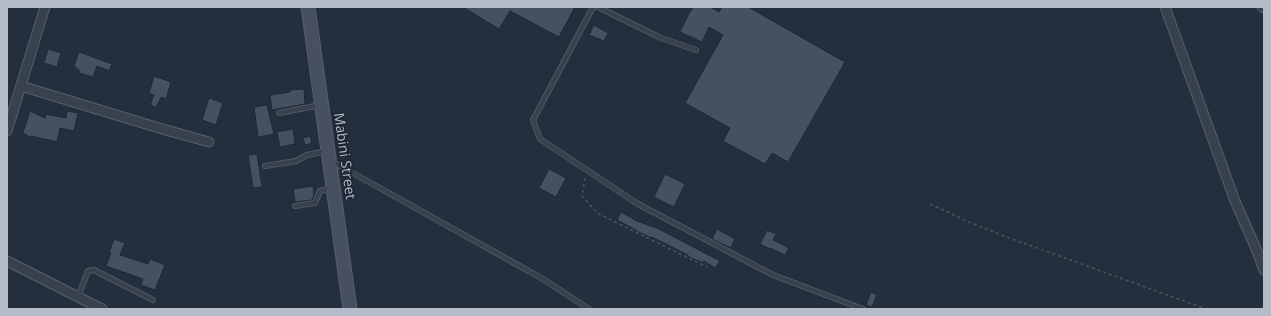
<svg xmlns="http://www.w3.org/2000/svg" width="1271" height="316" font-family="'Open Sans',sans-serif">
<rect width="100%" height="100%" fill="#242f3e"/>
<g fill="#455162" stroke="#1f2835">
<path d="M463,7H575L559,37L510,11L499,29Z"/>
<path d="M693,7H710L719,12L722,7H748L845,62L788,162L772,153L765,164L723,141L730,128L685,103L723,35L709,27L702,42L680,32L690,11H691Z"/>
<path d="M594,25L608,33L604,41L589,35Z"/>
<path d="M48,49L61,53L57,67L44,63Z"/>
<path d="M79,52L112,64L109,71L97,66L93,77L79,73L80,71L74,66Z"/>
<path d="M154,76L171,82L166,99L161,97L156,107L150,105L154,95L149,93Z"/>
<path d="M304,89L305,104L272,110L270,95L290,92V90Z"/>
<path d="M209,98L223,103L216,125L202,120Z"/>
<path d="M267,105L274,134L258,137L254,107Z"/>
<path d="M30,111L45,118L46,114L66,118L67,111L78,113L74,131L60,128L57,142L31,136L30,137L23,133Z"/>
<path d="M293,129L295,144L280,147L277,132Z"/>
<path d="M310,136L312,143L305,145L303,138Z"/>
<path d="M257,154L262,187L253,188L248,155Z"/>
<path d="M549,169L566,178L556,197L539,188Z"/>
<path d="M665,174L685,184L674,207L654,197Z"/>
<path d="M313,186L314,195L312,200L295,202L293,189Z"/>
<path d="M621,212L637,221L659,229L720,261L715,268L704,261L703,263L687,256L688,255L652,237V238L636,231V230L617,220Z"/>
<path d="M717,229L735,239L731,248L712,239Z"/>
<path d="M767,230L776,234L773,240L789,248L785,255L770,248V249L760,244Z"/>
<path d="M114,239L125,243L120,255L148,264L150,259L165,265L155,290L141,285L143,279L106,266L111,253H109Z"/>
<path d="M871,292L877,295L872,307L866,305Z"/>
</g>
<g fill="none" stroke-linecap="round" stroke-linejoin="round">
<g stroke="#565f6c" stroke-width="6">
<g id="lane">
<path d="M593,7L533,120L540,139L638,204L773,275L863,309"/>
<path d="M598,7L661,38L696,50"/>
<path d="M279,113L320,105"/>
<path d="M333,162L543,279L589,309"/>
<path d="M265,166L296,161L307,155L327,151"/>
<path d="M295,206L315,203L320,191L331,188"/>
<path d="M78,297L88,271L94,270L153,300"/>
</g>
</g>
<g stroke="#565f6c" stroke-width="11">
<g id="street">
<path d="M1165,7L1235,201L1257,251L1264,270"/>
<path d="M1262,7L1264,8"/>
<path d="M21,86L159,128L209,142"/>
<path d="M7,131L45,7"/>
<path d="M7,261L102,309"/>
</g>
</g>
<g stroke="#565f6c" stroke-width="15">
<path id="secondary" d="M308,7L350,309"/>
</g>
<g stroke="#44595c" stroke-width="1.5" stroke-dasharray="3 3" stroke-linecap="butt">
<path d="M585,178L582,196L597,213L707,267"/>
<path d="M930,204L969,222L1004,236L1206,309"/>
</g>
<use href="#lane" stroke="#38414e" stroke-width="4.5"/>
<use href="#street" stroke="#38414e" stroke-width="9"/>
<use href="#secondary" stroke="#465061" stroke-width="13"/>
</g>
<g text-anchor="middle" stroke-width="3.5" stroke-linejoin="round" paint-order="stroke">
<g font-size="14" fill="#b4bcc9" stroke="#1d2633">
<text transform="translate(345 156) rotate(82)" y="5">Mabini Street</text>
</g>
</g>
<rect width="1271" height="316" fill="none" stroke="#b4bcc9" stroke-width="16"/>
</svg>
